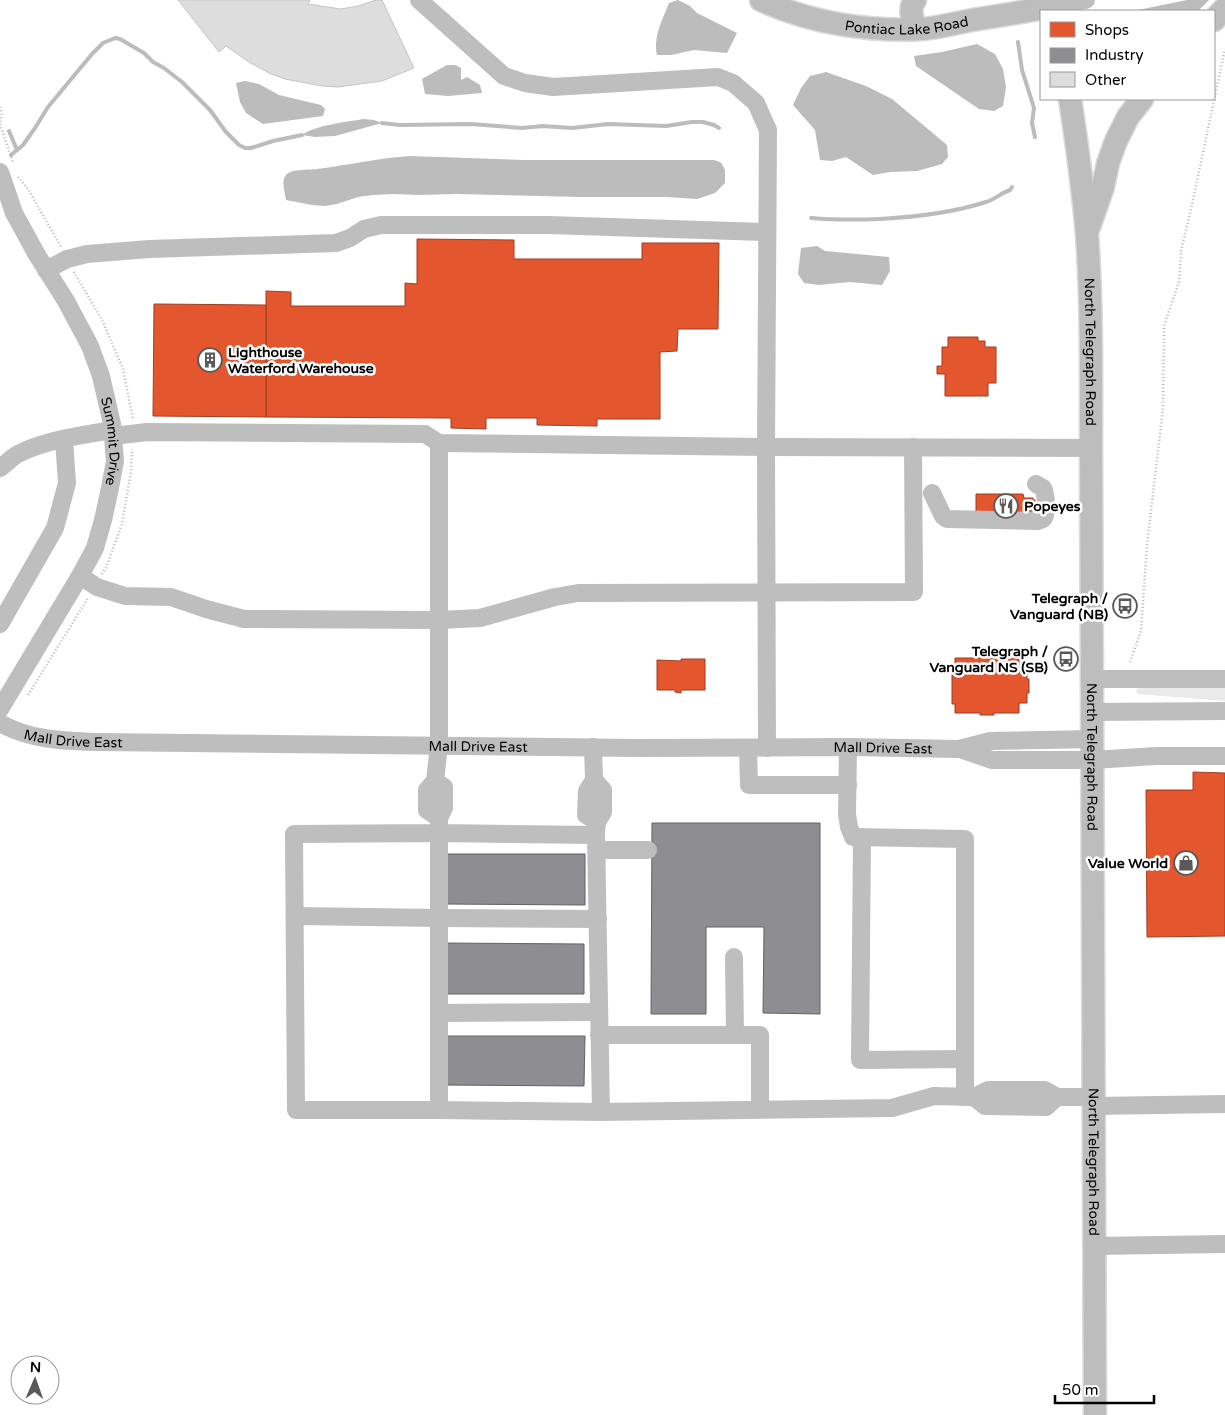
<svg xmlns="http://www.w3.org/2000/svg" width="1225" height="1415" font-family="'Varela Round',sans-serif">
<rect width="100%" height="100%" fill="#fff"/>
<path fill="#eaeaea" d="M1138,688H1225V701L1138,694L1136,691Z"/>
<g fill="#bcbcbc">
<path d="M678,0L690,6L697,13L737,33L727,53L694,50L671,55H657C653,37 662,21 669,3Z"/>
<path d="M1187,0H1209L1198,11H1133Z"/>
<path d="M977,44L995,54L1003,69L1006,87L1003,106L994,111L979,109L916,66L914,56L942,52Z"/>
<path d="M447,65H455L461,68V80L467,77L480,85L482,93L448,96L425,94L422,79Z"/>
<path d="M826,72L866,86L892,99L947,145L948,157L942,164L917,171L890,172L873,175L846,157L832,161L820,160L815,130L793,105L801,88L810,76Z"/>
<path d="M245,81L259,84L279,95L321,105L325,109L323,116L263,124L246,113L240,102L236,83Z"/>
<path d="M364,119L374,120L382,123L335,136L315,137L302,135C316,125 346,122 364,119Z"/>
<path d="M410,156L524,160H714L720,162L722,164L725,170V183L715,193L697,199L667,197H581L456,194L419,195L393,194L373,195L358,197L337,204L325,206L312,205L286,200C285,192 280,180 287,174C292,169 310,170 317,169C348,165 379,158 410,156Z"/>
<path d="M817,246L825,251L889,257L890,271L882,285L850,282L819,285L804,283L798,274L801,248Z"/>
</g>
<g fill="#e4572e" stroke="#a03d20">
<path d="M417,239L514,240V259H642V243H719L718,329H678L677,351L660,352V419H597V426L537,425V418H486V429L451,428V418L266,417V291L291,292V306H405V283L417,284Z"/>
<path d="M154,304L266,305V417L153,416Z"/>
<path d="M948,337H978V341H985V347H996V383H988V396H945V374H937V366H942V347H948Z"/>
<path d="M976,494H1023L1024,498H1033V500H1035V511H1033V513L976,515Z"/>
<path d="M980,657L1019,658V668H1027V679H1029V693H1027V703H1019V713H994V715H980V713H955V704H952V666H955V658H980Z"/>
<path d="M681,659H705V690H681V693L675,692V690H657V660L681,661Z"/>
<path d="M1193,772L1225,773V936L1147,937L1146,790H1193Z"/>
</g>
<g fill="#8d8d92" stroke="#636366">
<path d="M652,823H820V1014L763,1013L764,927H706V1014H651Z"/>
<path d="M444,854H585V905L444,904Z"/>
<path d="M444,943L584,944V994H444Z"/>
<path d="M443,1036H585L584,1086L443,1085Z"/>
</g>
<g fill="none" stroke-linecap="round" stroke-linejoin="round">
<g stroke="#bcbcbc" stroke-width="4">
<path d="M1018,42L1022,70L1034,108L1032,123L1035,137"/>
<path d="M382,123L400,125L471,124L522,128L543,126L572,128L608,124L666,126L692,122H703L714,125L719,128"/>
<path d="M9,131L17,150"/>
<path d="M11,155L23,145L35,128L48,107L92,54L103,43L115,38L120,39L144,53L153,62L164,68L182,82L210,110L226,132L239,145L245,148H251L273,141L302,135"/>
<path d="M811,218C834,220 856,220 880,219C915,217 952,213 986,202C994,200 1001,193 1010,190L1012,187"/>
</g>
</g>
<path fill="#ddd" stroke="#c5c5c5" d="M178,0H310L308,4L341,9L358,6L376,0H382L414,68L382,81L338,87L322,86L285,79L269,73L249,62L226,46L219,52Z"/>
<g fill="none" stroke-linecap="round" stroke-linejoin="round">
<g stroke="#dbdbdb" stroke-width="25">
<g id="major">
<path id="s3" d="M761,0C810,23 869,32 922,29C937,28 952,24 967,21C996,16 1025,12 1054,6"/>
<path d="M915,0C908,9 913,19 915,29"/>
<path d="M1214,20L1225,8"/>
<path id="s4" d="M1070,99C1077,144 1083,189 1087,235C1092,305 1091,377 1091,448L1095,1415"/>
<path d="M1089,227L1103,187L1108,163L1116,141L1128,117L1142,99"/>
</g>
</g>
<g stroke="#b8b8b8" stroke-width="2.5" stroke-dasharray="1 2.5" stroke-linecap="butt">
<path d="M0,107L2,113L0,124L13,163"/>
<path d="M18,177L28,189L61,247"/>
<path d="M74,272L102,320L123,369L133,419"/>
<path d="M102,574L106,568L122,524L131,472L132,449"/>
<path d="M1130,662L1141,631L1147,545L1163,408L1164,326L1179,282L1181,251L1191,209L1225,49"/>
<path d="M28,695L88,598"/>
</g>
<g stroke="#bebebe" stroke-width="18">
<path d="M419,0L504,76L525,83L553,87L718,77L733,83L756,103L768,130L766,447L767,748"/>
<path d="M1054,6L1086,0"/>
<path id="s1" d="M0,172L14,213L37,255L66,301L90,346L101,376L112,424L115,461L110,488L103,520L95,548L80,576L0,709"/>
<path d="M46,270L67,259L87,254L149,249L336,243L350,238L364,229L381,225H548L767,232"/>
<path d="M113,436L147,432L425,434L439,443L766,447L1091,448"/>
<path d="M439,443V745L435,781L427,790V810L439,818"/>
<path d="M0,468C6,464 12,457 18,454C46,440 82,435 112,430"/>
<path d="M932,493L943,516L947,519L1038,521C1040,520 1041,520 1043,519C1048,515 1046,494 1043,488L1036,484"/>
<path d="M80,576L97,587L125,596L171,597L206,609L244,619L439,620L480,618L555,597L578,593L914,592L913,447"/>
<path d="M0,624L55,528L67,483L64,439"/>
<path d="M1092,679H1225"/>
<path d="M1092,712L1225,711"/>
<path id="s2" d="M0,723C30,740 63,741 97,742L637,748L848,747L959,749L990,741L1093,739"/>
<path d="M593,747L594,780L587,791L586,815L597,822"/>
<path d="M848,747L847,814L849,827L853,837L965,839V1097"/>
<path d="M748,748L749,785H848"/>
<path d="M960,749L992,760H1093L1156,756H1225"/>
<path d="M594,780L603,790V812L597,822L596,832"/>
<path d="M435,781L444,787V808L439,818V1110H296L294,834L439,833L596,835L601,1112L439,1110"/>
<path d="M862,837L860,1060L965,1059"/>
<path d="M597,850H648"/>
<path d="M295,916L439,918L598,919"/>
<path d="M734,957L735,1035"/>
<path d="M439,1013L599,1012"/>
<path d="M599,1035H760V1109"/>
<path d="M974,1097L985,1106L1046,1107L1057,1097"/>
<path d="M1093,1106L1225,1104"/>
<path d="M601,1112L892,1108L934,1096L974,1097L988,1090H1045L1057,1097H1093"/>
<path d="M1094,1246L1225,1244"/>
</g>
<use href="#major" stroke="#bdbdbd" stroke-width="22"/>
</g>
<defs>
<g id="building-ring" transform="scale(1.25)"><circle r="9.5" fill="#fff" stroke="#595959" stroke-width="1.5"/><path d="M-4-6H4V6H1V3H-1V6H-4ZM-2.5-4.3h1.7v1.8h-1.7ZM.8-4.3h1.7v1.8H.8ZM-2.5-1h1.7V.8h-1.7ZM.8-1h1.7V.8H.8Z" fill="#595959"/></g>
<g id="restaurant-ring" transform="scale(1.25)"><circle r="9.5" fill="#fff" stroke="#595959" stroke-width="1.5"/><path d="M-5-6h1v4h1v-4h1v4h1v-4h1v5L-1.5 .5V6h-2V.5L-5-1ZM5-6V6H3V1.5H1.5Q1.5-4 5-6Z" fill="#595959"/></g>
<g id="bus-ring" transform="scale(1.25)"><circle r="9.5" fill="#fff" stroke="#595959" stroke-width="1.5"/><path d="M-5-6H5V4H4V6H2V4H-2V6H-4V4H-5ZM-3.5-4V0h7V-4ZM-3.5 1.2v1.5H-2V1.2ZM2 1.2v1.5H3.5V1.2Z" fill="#595959"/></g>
<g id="shop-ring" transform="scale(1.25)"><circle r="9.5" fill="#fff" stroke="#595959" stroke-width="1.5"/><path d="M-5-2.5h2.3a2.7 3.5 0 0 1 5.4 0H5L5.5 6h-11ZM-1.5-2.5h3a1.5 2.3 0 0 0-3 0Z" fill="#595959"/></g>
</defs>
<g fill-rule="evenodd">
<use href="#building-ring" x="210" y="360"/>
<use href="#restaurant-ring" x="1006" y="506"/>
<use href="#bus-ring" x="1125" y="606"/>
<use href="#bus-ring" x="1066" y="659"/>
<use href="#shop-ring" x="1186" y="863"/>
</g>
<g text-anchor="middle" stroke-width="5" stroke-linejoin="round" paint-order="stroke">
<g font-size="14" fill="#000" stroke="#fff">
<text dy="5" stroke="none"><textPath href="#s3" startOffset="150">Pontiac Lake Road</textPath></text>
<text dy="5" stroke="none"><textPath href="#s4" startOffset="254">North Telegraph Road</textPath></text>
<text dy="5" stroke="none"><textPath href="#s1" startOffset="295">Summit Drive</textPath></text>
<text dy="5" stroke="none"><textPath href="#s2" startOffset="76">Mall Drive East</textPath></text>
<text dy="5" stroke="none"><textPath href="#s2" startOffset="481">Mall Drive East</textPath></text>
<text dy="5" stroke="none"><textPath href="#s2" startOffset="886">Mall Drive East</textPath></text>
<text dy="5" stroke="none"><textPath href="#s4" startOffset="659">North Telegraph Road</textPath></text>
<text dy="5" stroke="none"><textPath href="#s4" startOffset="1064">North Telegraph Road</textPath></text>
</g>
<g font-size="14" font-weight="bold" fill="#000" stroke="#fff" text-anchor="end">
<text x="228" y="357" text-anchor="start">Lighthouse<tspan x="228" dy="16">Waterford Warehouse</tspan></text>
<text x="1024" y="511" text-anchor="start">Popeyes</text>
<text x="1108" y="603">Telegraph /<tspan x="1108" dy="16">Vanguard (NB)</tspan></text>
<text x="1048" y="656">Telegraph /<tspan x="1048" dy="16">Vanguard NS (SB)</tspan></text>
<text x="1168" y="868">Value World</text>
</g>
</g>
<rect x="1040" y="10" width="175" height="90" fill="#ffffff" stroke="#999999"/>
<rect x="1050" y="22" width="25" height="15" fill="#e4572e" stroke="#999999"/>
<text x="1085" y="35" font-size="15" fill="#000000">Shops</text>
<rect x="1050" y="48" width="25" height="15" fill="#8d8d92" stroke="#999999"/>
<text x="1085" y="60" font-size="15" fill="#000000">Industry</text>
<rect x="1050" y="72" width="25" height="15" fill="#dddddd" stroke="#999999"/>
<text x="1085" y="85" font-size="15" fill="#000000">Other</text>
<g transform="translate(35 1380) rotate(2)"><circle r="24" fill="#ffffff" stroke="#999999"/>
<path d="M0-4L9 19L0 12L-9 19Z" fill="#595959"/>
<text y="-8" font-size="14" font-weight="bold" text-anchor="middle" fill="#000000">N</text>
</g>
<path d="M1055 1395v8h99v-8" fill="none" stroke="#000000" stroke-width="2.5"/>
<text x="1062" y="1395" font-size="15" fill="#000000" stroke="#ffffff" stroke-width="4" paint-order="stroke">50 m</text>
</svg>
